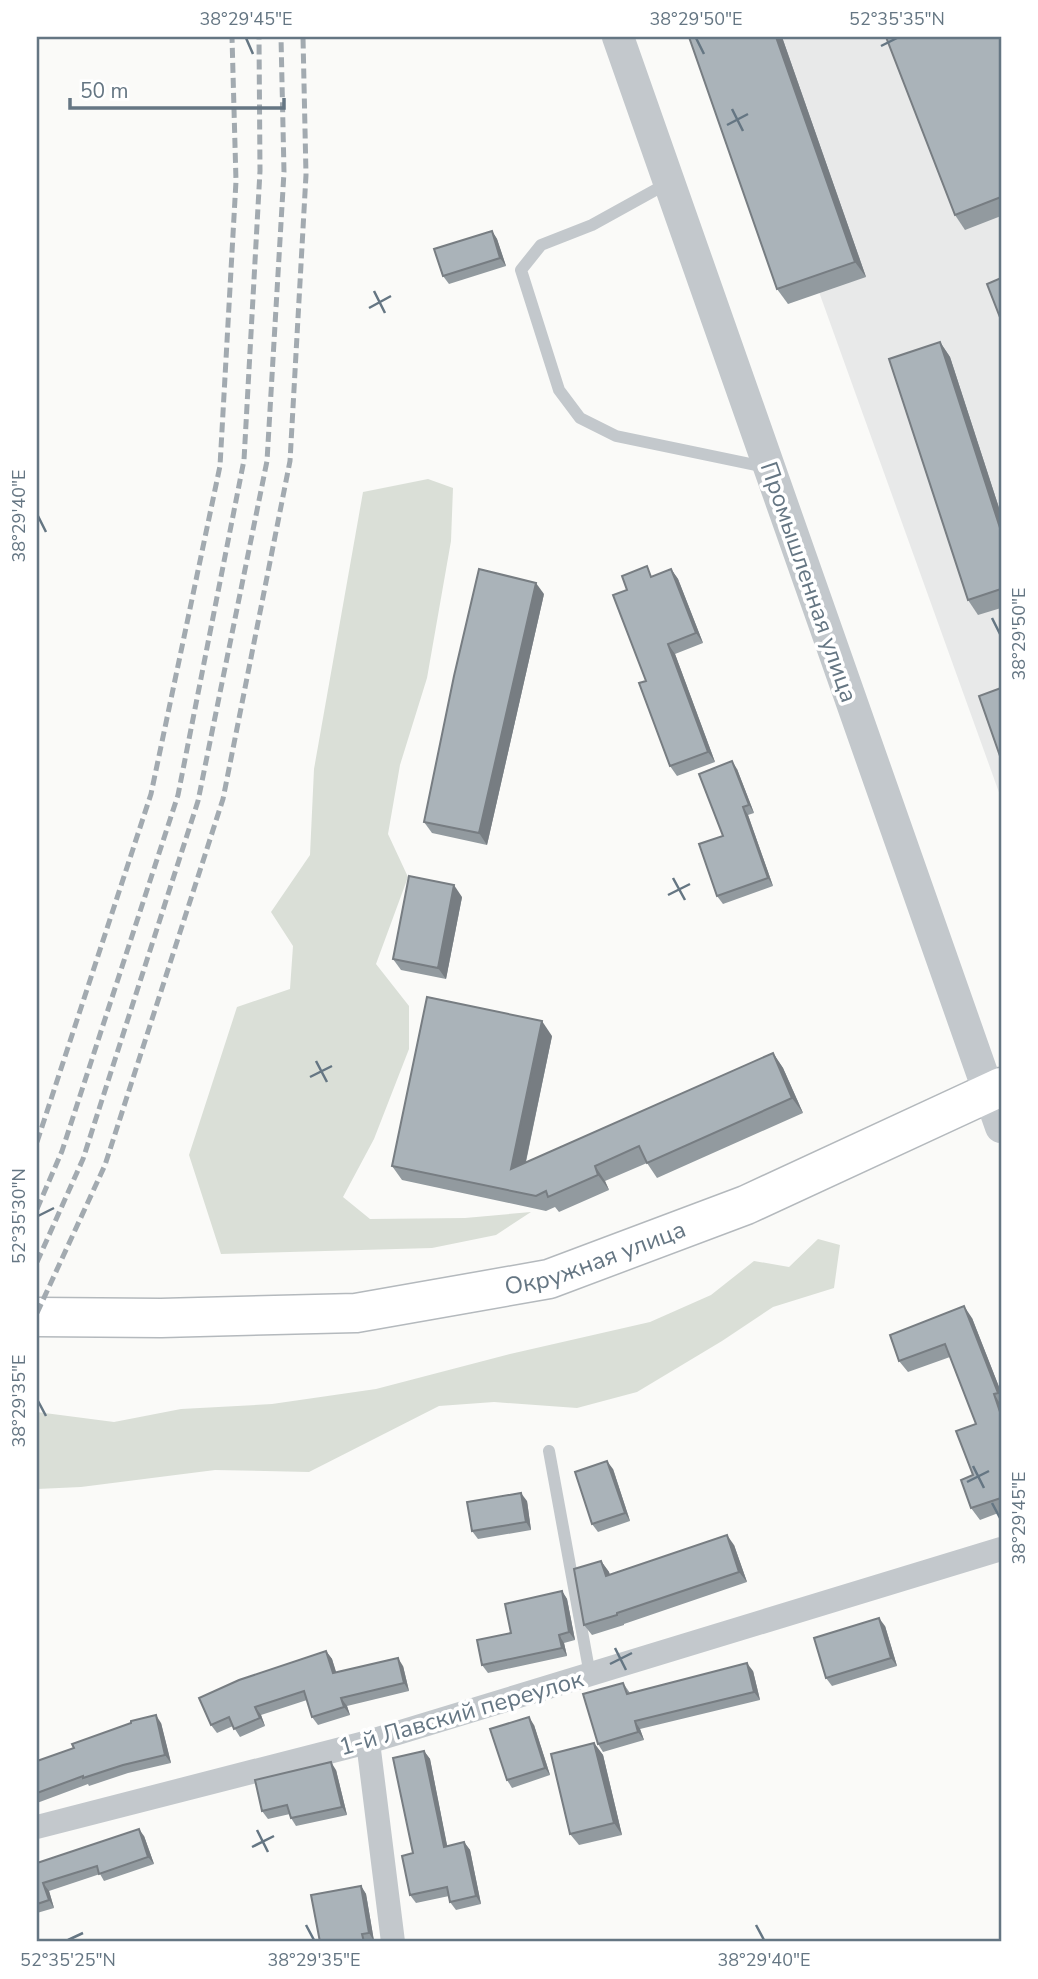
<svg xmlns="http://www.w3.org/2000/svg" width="1038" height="1979" font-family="'Nunito Sans',sans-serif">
<rect width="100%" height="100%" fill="#fafaf8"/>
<path fill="#e8e9e9" d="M695,37H1001V798L819,292L788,304Z"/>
<g fill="#dadfd7">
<path d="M428,479L453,488L451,541L427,678L400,765L388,834L408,877L376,964L409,1006V1049L374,1139L343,1197L370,1219L465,1218L531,1212L496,1235L432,1248L221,1254L189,1155L237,1007L290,989L293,946L271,912L310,855L314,769L363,492Z"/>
<path d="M818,1239L840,1245L834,1288L773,1307L722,1341L637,1392L577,1408L494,1402L439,1406L309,1472L215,1470L81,1487L37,1489V1412L114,1422L181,1409L272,1404L376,1389L510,1354L650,1322L711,1295L754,1261L789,1267Z"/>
</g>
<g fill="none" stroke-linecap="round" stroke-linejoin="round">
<g stroke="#b4b9bd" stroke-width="41">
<g id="trunk">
<path id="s1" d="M37,1317L161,1318L356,1313L549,1279L746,1205L1001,1087"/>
</g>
</g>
<g stroke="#c3c8cc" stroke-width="12">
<path d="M668,183L592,225L541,245L521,270L559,390L580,418L616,436L765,467"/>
<path d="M549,1451L590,1675"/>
</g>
<g stroke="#c3c8cc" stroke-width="24">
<path d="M368,1742L393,1942"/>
<path d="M37,1827L368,1742L1001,1549"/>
</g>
<path stroke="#c3c8cc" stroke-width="32" d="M618,37L1001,1127"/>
<use href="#trunk" stroke="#fff" stroke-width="38"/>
<g stroke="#a2aab0" stroke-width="5" stroke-dasharray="10 5" stroke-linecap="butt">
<path d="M37,1142L151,794L220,466L236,181L232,37"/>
<path d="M37,1209L62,1151L178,795L244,460L260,171L259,37"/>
<path d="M37,1262L83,1159L198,801L267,461L284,172L281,37"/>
<path d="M37,1313L105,1165L223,799L290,461L306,175L303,37"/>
</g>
</g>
<g fill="#929a9f">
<path d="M689,37H782L866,277L788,304L777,289Z"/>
<path d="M1001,37V216L965,230L955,215Z"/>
<path d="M492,231L497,239L506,266L449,284L443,276Z"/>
<path d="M940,342L950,357L1001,514V608L978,615L968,600Z"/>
<path d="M671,569L678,579L703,643L675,654L715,762L677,776L670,766L627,590L654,576Z"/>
<path d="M544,594L487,845L432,833L424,822Z"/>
<path d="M737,769L754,813L748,815L773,886L723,904L717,896L723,836Z"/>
<path d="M462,897L446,979L401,970L393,959Z"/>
<path d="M552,1036L526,1162L773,1053L783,1068L803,1113L657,1178L647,1163L605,1181L609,1190L559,1212L555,1207L546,1211L402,1180L392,1166Z"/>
<path d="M972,1318L1001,1392V1512L980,1520L971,1508L976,1424L950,1357L908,1372L899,1361Z"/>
<path d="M613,1469L630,1521L598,1532L592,1524Z"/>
<path d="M527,1501L531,1530L478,1539L472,1531Z"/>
<path d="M734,1545L747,1582L624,1624V1625L592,1635L584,1625L601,1561L609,1572L610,1575Z"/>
<path d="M562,1591L567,1599L575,1640L564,1643L567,1656L488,1673L482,1665L511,1633Z"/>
<path d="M885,1626L897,1666L832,1686L826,1678Z"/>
<path d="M326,1651L332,1659L336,1673L403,1666L409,1691L347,1706L350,1715L318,1725L312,1717L307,1700L261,1715L265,1726L240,1737L233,1726L217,1733L211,1725Z"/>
<path d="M753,1671L760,1700L640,1729L644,1740L603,1752L598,1744L623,1683L630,1693Z"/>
<path d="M161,1723L171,1763L128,1773L89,1786L88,1784L37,1803V1761Z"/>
<path d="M534,1725L550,1775L512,1788L507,1780Z"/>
<path d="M594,1743L603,1755L622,1835L579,1845L570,1834Z"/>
<path d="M424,1751L430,1759L447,1846L464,1842L470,1850L481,1904L456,1910L450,1902L449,1896L416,1903L410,1895L413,1853Z"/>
<path d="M336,1770L347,1815L296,1826L291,1818L290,1814L268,1819L262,1811Z"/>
<path d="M144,1836L154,1864L104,1881L100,1874L49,1891L54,1908L37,1913V1863Z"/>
<path d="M361,1886L366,1894L374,1941L368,1942H320Z"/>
</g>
<g fill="#777d82">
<path d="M776,37H782L866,277L855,262Z"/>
<path d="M492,231L497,239L506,266L500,258Z"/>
<path d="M940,342L950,357L1001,514V531Z"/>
<path d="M671,569L678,579L703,643L696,633Z"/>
<path d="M536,583L544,594L487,845L479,833Z"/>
<path d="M668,644L675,654L715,762L708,752Z"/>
<path d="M732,761L737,769L754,813L749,805Z"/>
<path d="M743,807L748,815L773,886L768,878Z"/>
<path d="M454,885L462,897L446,979L438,968Z"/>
<path d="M542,1021L552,1036L521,1184L511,1169Z"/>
<path d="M773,1053L783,1068L803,1113L792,1098Z"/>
<path d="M595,1166L605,1181L609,1190L598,1175Z"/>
<path d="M964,1306L972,1318L1001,1392V1398L998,1393Z"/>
<path d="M994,1394L1001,1405V1415Z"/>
<path d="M607,1461L613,1469L630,1521L625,1513Z"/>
<path d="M521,1493L527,1501L531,1530L526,1522Z"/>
<path d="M727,1535L734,1545L747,1582L739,1572Z"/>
<path d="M601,1561L609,1572L613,1587L606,1576Z"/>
<path d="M562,1591L567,1599L575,1640L569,1632Z"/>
<path d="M879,1618L885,1626L897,1666L891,1658Z"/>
<path d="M559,1635L564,1643L567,1656L562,1648Z"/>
<path d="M326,1651L332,1659L339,1681L333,1673Z"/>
<path d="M398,1658L403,1666L409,1691L404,1683Z"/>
<path d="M747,1663L753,1671L760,1700L754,1692Z"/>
<path d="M341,1698L347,1706L350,1715L344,1707Z"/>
<path d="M255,1707L261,1715L265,1726L260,1718Z"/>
<path d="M156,1715L161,1723L171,1763L165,1755Z"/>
<path d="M529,1717L534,1725L550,1775L545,1768Z"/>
<path d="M635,1721L640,1729L644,1740L638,1732Z"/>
<path d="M594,1743L603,1755L622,1835L614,1823Z"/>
<path d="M424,1751L430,1759L449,1855L444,1847Z"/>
<path d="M331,1762L336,1770L347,1815L342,1807Z"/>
<path d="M139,1829L144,1836L154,1864L148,1857Z"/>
<path d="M464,1842L470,1850L481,1904L476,1896Z"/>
<path d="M43,1883L49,1891L54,1908L49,1900Z"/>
<path d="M361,1886L366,1894L374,1941L369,1933Z"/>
</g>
<g fill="#aab3b9" stroke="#777d82" stroke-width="2">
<path d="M689,37H776L855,262L777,289Z"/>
<path d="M886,37H1001V197L955,215Z"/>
<path d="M492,231L500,258L443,276L434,249Z"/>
<path d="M1001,278V320L987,284Z"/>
<path d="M940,342L1001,531V589L968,600L889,359Z"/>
<path d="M647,566L651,577L671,569L696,633L668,644L708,752L670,766L639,683L646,681L613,595L627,590L622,576Z"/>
<path d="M479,569L536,583L479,833L424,822L454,676Z"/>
<path d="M1001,688V759L979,696Z"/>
<path d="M732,761L749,805L743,807L768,878L717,896L699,844L723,836L699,774Z"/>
<path d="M409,876L454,885L438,968L393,959Z"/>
<path d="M427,997L542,1021L511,1169L773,1053L792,1098L647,1163L639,1146L595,1166L598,1175L548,1197L546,1191L536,1196L392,1166Z"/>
<path d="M964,1306L998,1393L994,1394L1001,1415V1498L971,1508L961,1480L973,1475L956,1431L976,1424L945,1344L899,1361L890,1335Z"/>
<path d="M607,1461L625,1513L592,1524L575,1472Z"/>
<path d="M521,1493L526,1522L472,1531L467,1502Z"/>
<path d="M727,1535L739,1572L617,1613V1615L584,1625L574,1569L601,1561L606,1576Z"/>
<path d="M562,1591L569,1632L559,1635L562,1648L482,1665L477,1640L511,1633L505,1604Z"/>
<path d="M879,1618L891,1658L826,1678L814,1638Z"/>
<path d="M326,1651L333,1673L398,1658L404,1683L341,1698L344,1707L312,1717L304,1691L255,1707L260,1718L234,1729L229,1717L211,1725L199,1698L239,1680Z"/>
<path d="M747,1663L754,1692L635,1721L638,1732L598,1744L583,1694L623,1683L627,1694Z"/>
<path d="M156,1715L165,1755L123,1765L83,1778V1776L37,1793V1761L74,1748L72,1744L131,1723V1721Z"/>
<path d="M529,1717L545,1768L507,1780L490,1729Z"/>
<path d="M594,1743L614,1823L570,1834L551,1754Z"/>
<path d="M424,1751L444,1847L464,1842L476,1896L450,1902L447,1887L410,1895L402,1856L413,1853L393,1758Z"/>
<path d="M331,1762L342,1807L291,1818L287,1805L262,1811L255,1780Z"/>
<path d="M139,1829L148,1857L99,1874L97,1866L43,1883L49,1900L37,1904V1863Z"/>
<path d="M361,1886L369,1933L362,1934L364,1942H320L311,1895Z"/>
</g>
<path fill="none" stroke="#657683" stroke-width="2.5" d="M246,38L253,54M696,38L704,54M881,46L897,38M732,109L743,131M727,125L748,114M374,291L385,313M369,308L391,296M38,516L46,532M992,618L1000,634M673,878L685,900M668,895L690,884M316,1061L327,1082M310,1077L332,1066M38,1216L54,1208M38,1401L46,1416M973,1466L984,1488M967,1482L989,1471M992,1503L1000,1518M615,1648L626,1670M610,1664L632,1653M257,1830L268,1852M252,1847L274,1836M306,1925L314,1940M756,1925L764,1940M68,1940L83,1933"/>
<g text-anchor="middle" stroke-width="7" stroke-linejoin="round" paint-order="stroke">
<g font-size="24" fill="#657683" stroke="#fff">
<text transform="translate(809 582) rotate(71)" y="8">Промышленная улица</text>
<text dy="8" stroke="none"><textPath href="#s1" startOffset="565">Окружная улица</textPath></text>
<text transform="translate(461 1713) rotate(-16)" y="8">1-й Лавский переулок</text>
</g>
</g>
<rect width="1038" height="1979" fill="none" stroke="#ffffff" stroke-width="77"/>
<path d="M70 98v10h214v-10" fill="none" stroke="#657683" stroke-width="3.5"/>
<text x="80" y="98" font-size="21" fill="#657683" stroke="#ffffff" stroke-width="5" paint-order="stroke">50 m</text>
<rect x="38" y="38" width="962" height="1902" fill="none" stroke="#657683" stroke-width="2.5"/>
<g font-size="18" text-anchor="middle" fill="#657683">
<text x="246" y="25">38°29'45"E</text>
<text x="696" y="25">38°29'50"E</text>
<text x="897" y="25">52°35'35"N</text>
<text transform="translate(19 516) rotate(-90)" y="6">38°29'40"E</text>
<text transform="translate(1019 634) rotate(-90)" y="6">38°29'50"E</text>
<text transform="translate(19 1216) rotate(-90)" y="6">52°35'30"N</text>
<text transform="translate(19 1401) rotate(-90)" y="6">38°29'35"E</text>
<text transform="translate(1019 1518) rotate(-90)" y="6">38°29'45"E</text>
<text x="68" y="1966">52°35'25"N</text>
<text x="314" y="1966">38°29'35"E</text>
<text x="764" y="1966">38°29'40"E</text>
</g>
</svg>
